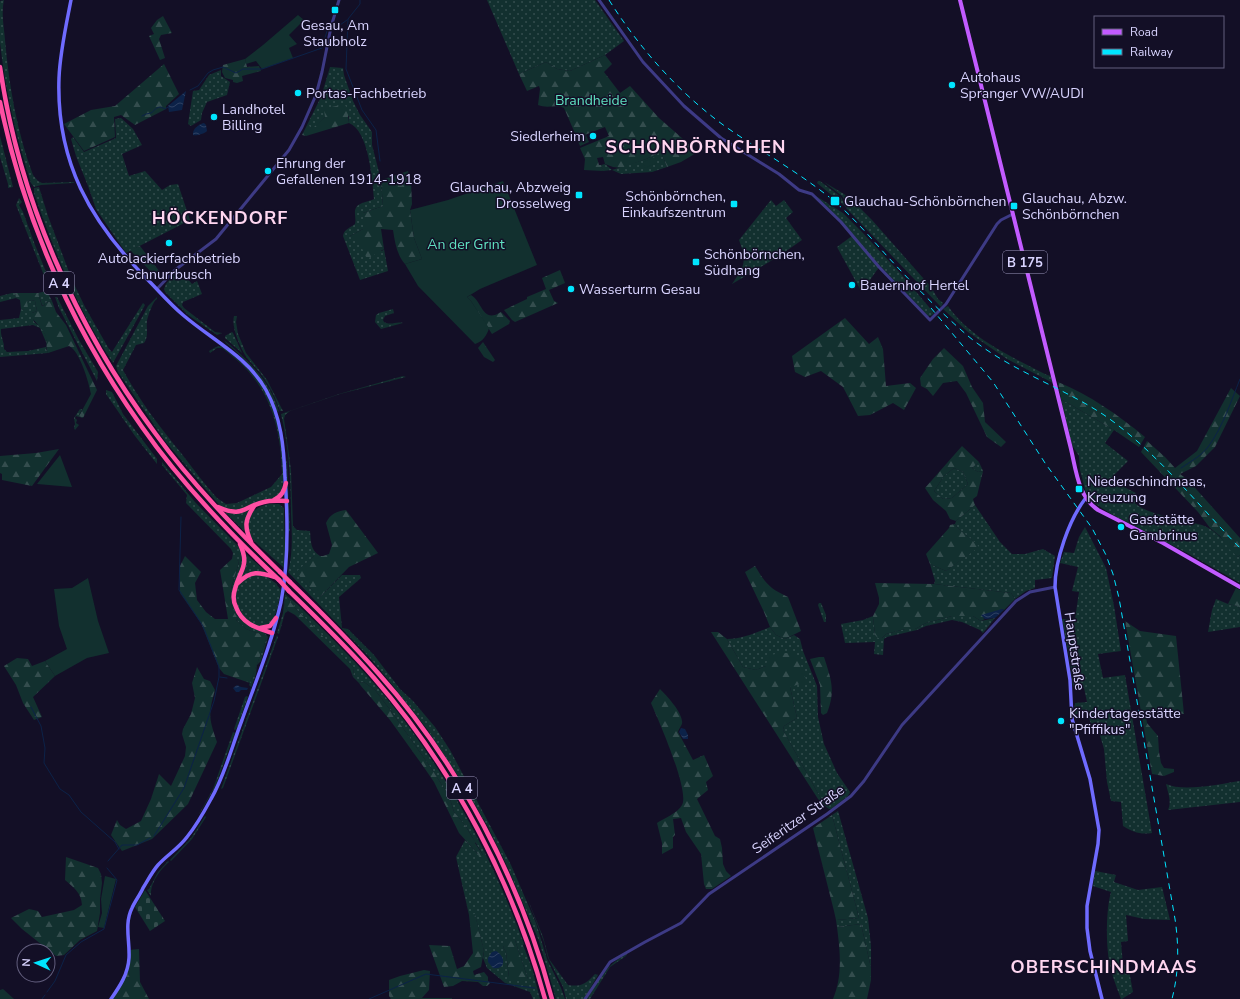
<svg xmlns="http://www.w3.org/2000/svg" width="1240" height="999" font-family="'Nunito Sans',sans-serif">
<defs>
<pattern id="grass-dots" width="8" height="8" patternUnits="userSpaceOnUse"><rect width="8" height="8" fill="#12302f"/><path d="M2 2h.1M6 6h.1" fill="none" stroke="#344d4e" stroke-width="1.8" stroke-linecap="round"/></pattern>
<pattern id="forest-firs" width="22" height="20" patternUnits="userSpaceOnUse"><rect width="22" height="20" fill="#12302f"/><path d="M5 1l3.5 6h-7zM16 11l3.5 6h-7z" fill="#344d4e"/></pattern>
<pattern id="cemetery-stones" width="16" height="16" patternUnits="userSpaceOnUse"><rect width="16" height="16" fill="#12302f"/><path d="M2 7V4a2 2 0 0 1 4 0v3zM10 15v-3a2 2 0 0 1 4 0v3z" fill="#344d4e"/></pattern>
<pattern id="park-crowns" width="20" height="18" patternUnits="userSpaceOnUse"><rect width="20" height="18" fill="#12302f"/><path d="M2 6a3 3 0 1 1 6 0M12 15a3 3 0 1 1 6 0" fill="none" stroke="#344d4e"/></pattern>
<pattern id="water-waves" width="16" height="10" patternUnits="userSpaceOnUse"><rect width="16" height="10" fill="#0c2248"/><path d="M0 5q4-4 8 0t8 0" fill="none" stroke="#2f4163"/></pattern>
</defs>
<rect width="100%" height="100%" fill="#130f26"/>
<g fill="url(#grass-dots)" fill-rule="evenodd">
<path d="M4,0C1,13 4,27 5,40C9,86 17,132 33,175L38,181L42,183L75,182L73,183L41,185L34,187L31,183C16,137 5,89 0,42C0,28 0,15 0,1Z"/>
<path d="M487,0H595L624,41L605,55L570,71L557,69L546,62L519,74Z"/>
<path d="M330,67L343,68L344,75L353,101L360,115L372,132V145L381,180L383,206L363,213V229L350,236L382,251L384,249L388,271L360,280L343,236C344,229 350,228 355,224C356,220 355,217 355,214C354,202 366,203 374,199C372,179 369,131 349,123V116L325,117L313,129L307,125L321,97Z"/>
<path d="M221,70V76L230,82L227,95L207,102L202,113L201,120L191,126L188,124L193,91L199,90L209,75Z"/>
<path d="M121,118L133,129L142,145L122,154L129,176L145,171L162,190L170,185L178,184L190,220L126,253L96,209L88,186L76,156L71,139L73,137L84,152L116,138L115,119Z"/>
<path d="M0,136L13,187L8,188V184L0,157Z"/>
<path d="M661,152L667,167L652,172L621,174L612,170L603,171L601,165L605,164L612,170L646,159Z"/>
<path d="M818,181H820L841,197L846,207L817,183Z"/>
<path d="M824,182L844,194L855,203L872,220L931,287L938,299L943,303L941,307L846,208L848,206L842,196Z"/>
<path d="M39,187L48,216L72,280L85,307L109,349L112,352L143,303L145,305L113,363C79,312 54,251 34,193V188Z"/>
<path d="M816,196L843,213L862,232L901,274L934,313L931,316H928L880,266Z"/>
<path d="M19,198L22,202L19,205L23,212L35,245L53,289L47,283L16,205Z"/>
<path d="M771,200L776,206L784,200L793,212L786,218L802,240L779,256L732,284C745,266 747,261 739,240Z"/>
<path d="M852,236L879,267L870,280L860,289L837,247Z"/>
<path d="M175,273L183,280L186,277L192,284L197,281L202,294L183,302L182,305L184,308L215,332L222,333L217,335L188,315L165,292L164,289L166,284Z"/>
<path d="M47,291L52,301L45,303L44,306L42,305L38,293Z"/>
<path d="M12,293H15L16,298L0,302V296Z"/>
<path d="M55,297H57L79,340L98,372L97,381L59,308Z"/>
<path d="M157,297V299C153,301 148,316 147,321C146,329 149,336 144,343L136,345L123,370C139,400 159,426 181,453C193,468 204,484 217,498L226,504L237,503L271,487L282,474C281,436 274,400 248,371C240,362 231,355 222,348H217L210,353L209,351L216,347L221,346C261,375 276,401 282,450C283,464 285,479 281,493L275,498L258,501L245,509L233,511L220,506L165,441L118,372L116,366L148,306Z"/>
<path d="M31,300L35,301L37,311L32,313L34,322L42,328L47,338L46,349L48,353L0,357V320L19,318L21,309L24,310L27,302ZM33,325L40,328L46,342V347L28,351L7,352L4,349C5,343 0,336 1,329Z"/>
<path d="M948,306C971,339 1012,357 1047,375L1051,376L1053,383L1007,359L991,348L968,332L943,309Z"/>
<path d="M393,309L394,313L385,316L383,320L384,322C391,326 396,321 403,323L381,329L375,322L376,315L379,313Z"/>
<path d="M234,316H237L236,322L238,334L246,353L267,380L283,411H280C276,399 271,388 263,377C258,369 250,363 245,355C240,346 231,327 234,316Z"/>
<path d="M232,332L233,333L242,353L225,338V336Z"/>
<path d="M224,340C247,359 271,381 279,412L277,411C267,383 249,362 226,343Z"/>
<path d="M403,376L406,377L340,394L290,411L285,415L284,419L291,470L293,526L297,530L310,531C311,541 310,550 320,556H314L297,572L310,588L320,597L342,575H360L361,578L339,597L342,628L348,629L374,655L400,689L413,701L435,727L450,750L511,865L536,923L547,959L561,988L565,999H556L539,941L507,866L488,827L458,776L427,729L390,682L370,658L288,572C293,554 292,533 291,514C291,481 289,447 281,414L339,394Z"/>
<path d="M106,390L112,392L123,414L157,459V464L135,436L106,394Z"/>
<path d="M1061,399L1114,430L1105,443L1128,461L1114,475L1126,488L1136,493L1135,503C1147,515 1185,520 1202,525C1218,531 1227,545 1238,557L1240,555V583L1189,554L1111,514L1091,501L1090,499L1093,496L1090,493H1086L1080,470L1079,456L1072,445Z"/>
<path d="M80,409H82L79,416L83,418L76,416L75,418L77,420L76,423L79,425L75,430L74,428L75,424L74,418Z"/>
<path d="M287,458L290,532L289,530L286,464Z"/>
<path d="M162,462L195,502L238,546C241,550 244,555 244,560C244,563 242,566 241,569C235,584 228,595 235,611C243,629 261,626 268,637L261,661L257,665L256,674L249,694L251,687L249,685L266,640L264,636L246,629L236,620L238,619C223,595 234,585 239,561L232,559L233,553L231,549L186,503L187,495L162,465Z"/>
<path d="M979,462L983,471L978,472L972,468Z"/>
<path d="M954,468L963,472L968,484L952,498L943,499L934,491L944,476Z"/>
<path d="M269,504H279L284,508L285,548L284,568L254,541C241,524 249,508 269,504Z"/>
<path d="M975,505L1000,542L1012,554H1025L1043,549L1055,556L1052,578L1035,580V588L1026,591L1015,599L1011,593L934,584L935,581L930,564L946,571L978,547C972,537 961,534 955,524L956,521Z"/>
<path d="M249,509L246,533L226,513Z"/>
<path d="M1085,527L1106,568L1114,606L1121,651L1098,654L1103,678L1125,675L1152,833C1140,835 1133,832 1123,826L1121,802L1111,801L1107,782L1104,749L1096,722L1091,724L1087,712L1074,715L1075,703L1087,702L1084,688L1073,687L1070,662L1062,619H1075L1079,592L1072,591L1078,567L1060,563L1064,552L1074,553L1079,537Z"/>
<path d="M245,553L265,571L264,573L239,580L246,565Z"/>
<path d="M255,574L267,577L277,584V585L281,590C279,599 277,618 269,624C252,638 221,595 244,579C247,577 251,576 255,574Z"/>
<path d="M285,594C289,598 294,601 298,605C328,634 357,663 384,695C445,769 491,854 524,944L523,945L532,968L540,999H533L530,992L505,983L487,968L483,958L484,951L475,915H469L456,857L465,840L478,854L483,855L465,825L454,812L449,796L431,768L391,711L375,690L364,682L359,683L353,677L354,668L296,609L288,599L284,604L288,611L285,613L279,634L277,633L283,613ZM515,940L528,979L509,977L506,952L503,947Z"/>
<path d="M1216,599L1228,604L1238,606L1240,610V627L1208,632L1212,610Z"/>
<path d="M819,603H821L826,615V622H824L818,605Z"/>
<path d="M873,616L875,635L882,638L886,634L905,629H915L926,623L952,616H973L981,621L995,618L983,633L980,630L962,622L952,620L926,626L917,630L887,637L884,639L883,655L874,654L875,642L845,643L841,624L863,620Z"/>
<path d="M770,627L776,635L785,639L794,635L800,639L803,651L817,686L818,717L824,744L837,773L850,792L848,796L831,809H829L825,806L783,730L784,726L797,718L790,687L766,666L756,670L743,667L727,639C742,639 756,633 770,627Z"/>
<path d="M277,635L278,637L223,788L221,789Z"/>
<path d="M247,696L248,697L236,730L234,729L245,697Z"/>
<path d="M233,732L235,733L215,787L200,813L199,814L213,789Z"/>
<path d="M1240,781V802L1168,810C1172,802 1168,793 1166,784C1183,792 1221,784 1240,781Z"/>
<path d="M838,811L868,918L871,946V968L861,924L837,927L836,920L859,918L832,815Z"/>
<path d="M205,816L206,817L192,839L171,861L170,860L191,838Z"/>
<path d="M168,861L169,862C160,870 150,883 151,896L147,890L149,889L158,872Z"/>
<path d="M1095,871L1116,875L1114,882L1138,890L1162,887L1170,920L1144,919L1126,915L1128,941L1121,942L1123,965H1128L1133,992L1122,999H1121C1116,986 1111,973 1109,960C1106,941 1106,910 1111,892L1093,886Z"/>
<path d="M526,895L543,937L549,959L568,985C581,987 586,984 595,974L598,975L584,999H566L563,987L548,958L544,942Z"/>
<path d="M627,954L626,956L610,967L590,999H587C598,980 606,965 627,954Z"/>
</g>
<g fill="url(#forest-firs)" fill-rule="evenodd">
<path d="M163,16L172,33L161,35L159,39L165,58L160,60L149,36L154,34L151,28L157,20Z"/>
<path d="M605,55L612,64L604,72L620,93L630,86L659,118L698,152L681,162L667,167L661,152L646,159L621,168L613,167L605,164L603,157L597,158L599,165H601L603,171L584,170L585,159L580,148L609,136L605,127L577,138L564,108C555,104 548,109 538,105L540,89L539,86L527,91L519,74L546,62L557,69L570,71Z"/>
<path d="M245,59L247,67L259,66L261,71L242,76L243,81L237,83L233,82V80L225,78L222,72L223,65Z"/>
<path d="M164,64L179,94L166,106V109L135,125L121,115L114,117L115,137L84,151L64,124L91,110L115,106Z"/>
<path d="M344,104L347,108L349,123L306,136L302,135L307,125L313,128L325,117L324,109Z"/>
<path d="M408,171L411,182L412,204L410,210L414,238L422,259L405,264C397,255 395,243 393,230L381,229L384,249L367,259L358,240L353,241L350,236L363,229V213L383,206L381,180Z"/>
<path d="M140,246L160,272L155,276L130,250Z"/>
<path d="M560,270L565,283L549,290L554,301L558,303L515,322L512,320L504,310L527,299V297L546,289L542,278Z"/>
<path d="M15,293H38L42,306H44L45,303L52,301L56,312L66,325L97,390L83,418L79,416L91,394C89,383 80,351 69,346L48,353C45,348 48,343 46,337C43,328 35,323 30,315L32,313L37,311L35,301L31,300L27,302L28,308L24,310L21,309L20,300L16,298Z"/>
<path d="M471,295C483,302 482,324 501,312L510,321L509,324L492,334L471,301L467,297Z"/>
<path d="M845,318L869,344L878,337L883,349L886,386L910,383L916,388L904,410L893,403L870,415L858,416L843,387L821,371L805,377L795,372L792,356Z"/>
<path d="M483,342L495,360L493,362L484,357L478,348Z"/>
<path d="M944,348L963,366L972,387L983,403L985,422L1006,442L1001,447L987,437L966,393L957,381L943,383L933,396L927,389L921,386L920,378L933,359Z"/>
<path d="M1058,382C1090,395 1118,415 1145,437L1139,447L1114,430L1061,399Z"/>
<path d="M1231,388L1240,396L1215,447L1196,466L1180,474L1188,480L1240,538V555L1238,557L1230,550L1220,536L1210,528L1198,512L1141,452L1147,441L1165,457L1175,468L1197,451Z"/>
<path d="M962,446L979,462L972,468L978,472L983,471L977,496L973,499L975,505L956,521L950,519L946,511L933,500L925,488ZM954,468L963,472L968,484L952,498L943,499L934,491L944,476Z"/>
<path d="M59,449L32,486L2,480V474L0,473V456L36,453Z"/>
<path d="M346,510L378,553L349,567L320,597H319L310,588L296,572L314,556H323L329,554L332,545L326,523C330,514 337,511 346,510Z"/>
<path d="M955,524C960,533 972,537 979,547L946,571L930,564L926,554L949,528L950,525Z"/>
<path d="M185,556L201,572L195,583L197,600L206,612L215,619H228L220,570L233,558L239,561C234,585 223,594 238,619L236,620L246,629L265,636L266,640L250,683L224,674L219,668L201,623L180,593V566Z"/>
<path d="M755,566C766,584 769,588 788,597L801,631L785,639L776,635L770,627L764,612L745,572Z"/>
<path d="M875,583L934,584L1011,593L1015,599L1004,610L1002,609L983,618L985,619L981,621L973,616H952L926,623L915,629H905L886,634L882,638H878L875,635L873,616L879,604V598Z"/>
<path d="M1236,588L1240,590V610L1238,606L1228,604Z"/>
<path d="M287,599H288L296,609L354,668L353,677L350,669L295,615L288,611L284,604Z"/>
<path d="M1125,621L1140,631L1176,636L1184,714L1145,710L1147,723L1158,736L1159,752L1161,763L1164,768L1174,769V772L1164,776L1152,774Z"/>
<path d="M711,632H718L727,639L743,667L756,670L766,666L768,656L779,653H796L807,682L790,687L797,718L784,726L783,730L825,806L818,799Z"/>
<path d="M819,657H824C831,679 836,691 827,713L823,715L821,713L820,685L810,659Z"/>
<path d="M17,658L28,659L32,666L45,661L55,676L33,697L42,717L34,720L23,703L16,685L4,666Z"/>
<path d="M197,667L204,679L210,681L215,690C208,714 209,719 217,742L188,804L152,839L122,851L111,835L117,820L120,825L126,829L141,821L151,799L159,774L171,786L185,756L186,747L182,734L183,729L191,714L195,698L192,683Z"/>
<path d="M364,682L375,690L391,711L431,768L449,796L454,812L465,825L472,837L476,842L475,843L483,855L484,861L481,862L478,854L459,833L434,782L423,766L390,720L361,686L359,683Z"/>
<path d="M660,689C667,696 681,711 682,721C683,725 679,728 678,732L693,760L704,755L713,776L706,782L708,790L697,799L715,836L720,839L722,848L723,864L726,871L731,876L712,889H706L704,884L701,854L686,832L681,818L673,819L675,835L673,837V848L662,854V843L657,823C663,819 679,812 682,805C690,791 658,719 651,703Z"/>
<path d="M832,815L859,918L836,920L834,911L813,828Z"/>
<path d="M66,857L98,868L101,874L102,883L100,899V913L97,931L80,940L64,955L56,956L22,929L11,918L29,909L38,911L42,917L74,910L82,905C81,892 74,888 65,880Z"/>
<path d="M475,914L484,951L481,967L473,971L474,975L484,972L488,977V981L490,983L487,986H483L478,982L462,981L453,986L444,987L429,945L450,946L457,969L464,966L473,953L469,915Z"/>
<path d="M861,924L871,968V980L867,999H833C843,976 840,951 837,927Z"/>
<path d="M510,940H515L528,979H511L509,977L506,952L503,947Z"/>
<path d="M139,949L140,982L149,999H111L126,973L129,950Z"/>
<path d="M424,970L430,971L429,990L422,998H452V999H391L389,996V980L400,976Z"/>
<path d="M3,989L14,999H0V990Z"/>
</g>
<path fill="url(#cemetery-stones)" d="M145,890L165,921L150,931L135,907Z"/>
<path fill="url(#park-crowns)" d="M586,135L589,142L580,146L577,139Z"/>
<g fill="#12302f">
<path d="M298,15L304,20L289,35L297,44L289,48L293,58L262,69L256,61L246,64L245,59L263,45Z"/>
<path d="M655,157L657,163L645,168L643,162Z"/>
<path d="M503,181L537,265L480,289L467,297L471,301L489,328C487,336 482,342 475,344L418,286L405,264L422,259L414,238L410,210L448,200Z"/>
<path d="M60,455L72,487L37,484Z"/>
<path d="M88,578L98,621L109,653L87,658L55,676L45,661L67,649L59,626L54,589L72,588Z"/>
<path d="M105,876L116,879L104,928L98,927L102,913L101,899Z"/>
</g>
<g fill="url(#water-waves)">
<path d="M186,91L182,110L169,112L168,106Z"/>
<path d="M204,123L206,125L207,131C204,134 196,136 193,135C192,129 199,124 204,123Z"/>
<path d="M1002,609L1004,610L995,618L985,619L981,615Z"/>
<path d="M237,685L241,687L248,688L247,690H241L239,692H236L233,688Z"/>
<path d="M681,728L685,729L688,735V739H683L679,732Z"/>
<path d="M496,951C506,957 506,970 493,968L488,962V958L492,952Z"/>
</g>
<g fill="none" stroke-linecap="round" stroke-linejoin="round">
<g stroke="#0c2248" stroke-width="1">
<path d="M360,0V4L348,19L346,69L362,110L376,130L380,161"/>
<path d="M333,30L347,20"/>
<path d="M190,90L198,86L208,73L213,70L223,67L236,73L243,69H262L322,48L327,31"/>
<path d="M142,116L146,114L151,113C155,110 156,107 161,107L165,109L168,107"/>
<path d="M1181,468C1190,462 1201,456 1208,447C1223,427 1231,401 1240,379"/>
<path d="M220,677L227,678"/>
<path d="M31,707L41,726L45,748L44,763L60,789L69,795L81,812L115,842L119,849"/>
<path d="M154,836L184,788L214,701L219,677V667L203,626L179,590L181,517"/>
<path d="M108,861L122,845H137L150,838"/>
<path d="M47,992L55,981L66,955L81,942L104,929L117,880L107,868"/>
<path d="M42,999L45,995"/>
<path d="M369,999L426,974L535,988"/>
</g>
<g stroke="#3d3a85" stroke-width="3">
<path d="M599,0L643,62L684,106L721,138L779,174L799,190L812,194L841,222L879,267L930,320L946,304L997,224L1001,220L1013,214"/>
<path d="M157,289L175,270L216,239L289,150L302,127L316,95L322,72L331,27L339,0"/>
<path d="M585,999L610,962L645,942L681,923L709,894L827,814L851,796L864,781L902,725L1016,601L1030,592L1055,587"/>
</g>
<g stroke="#6f6bff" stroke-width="3.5">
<path d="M71,0C66,26 60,52 59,78C56,162 90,221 147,279C159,291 170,304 183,315C212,340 247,356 266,390C281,417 284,447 285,478C288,519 289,561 281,602C272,642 256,681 242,720C232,746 225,775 211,799C204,812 196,826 187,837C179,848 167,855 158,865C152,872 148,880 143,888C140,895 135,901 132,908C124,924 130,941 129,958C128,974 120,986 111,999"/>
<path d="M1085,499C1069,520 1055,560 1055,587L1070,680L1072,719L1090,779L1099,830L1098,844L1087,906V928L1090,951L1102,999"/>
</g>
<path stroke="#c25bff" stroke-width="4" d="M960,0L1070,445C1076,468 1077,496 1098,510L1163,543L1240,587"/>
<g stroke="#ff4fa3" stroke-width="4.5">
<path d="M0,67C19,199 76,327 155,433C192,484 236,529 280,572"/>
<path d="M0,102C24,219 73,330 142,427C181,483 229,533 279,580"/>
<path d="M274,500C282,496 284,491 286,483"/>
<path d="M218,507C243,518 242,507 264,502C271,500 279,501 287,501"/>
<path d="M251,542C244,526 245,520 254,506"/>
<path d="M240,544C250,566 240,569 235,589C233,595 233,601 236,607C242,624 257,628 272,633"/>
<path d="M290,582C320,611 350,641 378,673C460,765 520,880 552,999"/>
<path d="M238,583C251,570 259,572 275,577"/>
<path d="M289,591C318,619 347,647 374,678C454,770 513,882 545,999"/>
<path d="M260,628L270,626L276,618"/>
</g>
<g stroke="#00e5ff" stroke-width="1" stroke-dasharray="6 5" stroke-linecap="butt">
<path d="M609,0C640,49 679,93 726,127C762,152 800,173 834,201C853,217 870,237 887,256C913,284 940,312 968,336C1009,370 1060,386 1104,415C1156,451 1195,502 1240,548"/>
<path d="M931,308L993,382L1045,463L1092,528L1106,555L1113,574L1119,598L1175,919C1179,946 1179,972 1172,999"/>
</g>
<g stroke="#ff4fa3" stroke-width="4.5">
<path d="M280,572L290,582"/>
<path d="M279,580L289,591"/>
</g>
</g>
<g fill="#00e5ff" stroke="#130f26" stroke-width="1.5">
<rect x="331" y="6" width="8" height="8" rx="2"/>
<circle cx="952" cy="85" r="4"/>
<circle cx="298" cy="93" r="4"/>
<circle cx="214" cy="117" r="4"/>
<circle cx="593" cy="136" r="4"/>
<circle cx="268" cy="171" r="4"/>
<rect x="575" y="191" width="8" height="8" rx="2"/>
<rect x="830" y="196" width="10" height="10" rx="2"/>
<rect x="730" y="200" width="8" height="8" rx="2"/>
<rect x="1010" y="202" width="8" height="8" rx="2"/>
<circle cx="169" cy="243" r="4"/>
<rect x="692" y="258" width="8" height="8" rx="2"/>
<circle cx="852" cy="285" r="4"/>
<circle cx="571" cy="289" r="4"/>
<rect x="1075" y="485" width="8" height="8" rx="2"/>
<circle cx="1121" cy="527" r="4"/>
<circle cx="1061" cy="721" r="4"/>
</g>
<g text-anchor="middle" stroke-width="3" stroke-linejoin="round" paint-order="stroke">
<g fill="#130f26" stroke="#9e99be" stroke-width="1">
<rect x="1003" y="251" width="44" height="22" rx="3"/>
<rect x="44" y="272" width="30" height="22" rx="3"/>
<rect x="447" y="777" width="30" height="22" rx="3"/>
</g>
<g font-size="13" font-weight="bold" fill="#d9d4ff">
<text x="1025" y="267">B 175</text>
<text x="59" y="288">A 4</text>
<text x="462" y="793">A 4</text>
</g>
<g font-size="14" fill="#d9d4ff" stroke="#130f26" text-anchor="start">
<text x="335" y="30" text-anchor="middle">Gesau, Am<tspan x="335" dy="16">Staubholz</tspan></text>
<text x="960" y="82">Autohaus<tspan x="960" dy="16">Spranger VW/AUDI</tspan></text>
<text x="306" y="98">Portas-Fachbetrieb</text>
<text x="222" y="114">Landhotel<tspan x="222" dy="16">Billing</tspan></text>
<text x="585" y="141" text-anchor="end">Siedlerheim</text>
<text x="276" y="168">Ehrung der<tspan x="276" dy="16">Gefallenen 1914-1918</tspan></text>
<text x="571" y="192" text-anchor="end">Glauchau, Abzweig<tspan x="571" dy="16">Drosselweg</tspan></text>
<text x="726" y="201" text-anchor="end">Schönbörnchen,<tspan x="726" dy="16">Einkaufszentrum</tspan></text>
<text x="1022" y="203">Glauchau, Abzw.<tspan x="1022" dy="16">Schönbörnchen</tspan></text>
<text x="844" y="206">Glauchau-Schönbörnchen</text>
<text x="704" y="259">Schönbörnchen,<tspan x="704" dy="16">Südhang</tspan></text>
<text x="169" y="263" text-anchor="middle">Autolackierfachbetrieb<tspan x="169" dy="16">Schnurrbusch</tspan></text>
<text x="860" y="290">Bauernhof Hertel</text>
<text x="579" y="294">Wasserturm Gesau</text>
<text x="1087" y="486">Niederschindmaas,<tspan x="1087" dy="16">Kreuzung</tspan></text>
<text x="1129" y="524">Gaststätte<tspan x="1129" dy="16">Gambrinus</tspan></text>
<text x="1069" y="718">Kindertagesstätte<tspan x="1069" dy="16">"Pfiffikus"</tspan></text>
</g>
<g font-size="14" fill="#5fe0c0" stroke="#130f26">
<text x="591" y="105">Brandheide</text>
<text x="466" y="249">An der Grint</text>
</g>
<g font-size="14" fill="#d9d4ff" stroke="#130f26">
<text transform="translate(1075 651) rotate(82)" y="5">Hauptstraße</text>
<text transform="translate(798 819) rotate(-35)" y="5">Seiferitzer Straße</text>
</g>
<g font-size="18" font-weight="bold" letter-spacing="1" fill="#ffd6f0" stroke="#130f26">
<text x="696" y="153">SCHÖNBÖRNCHEN</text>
<text x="220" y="224">HÖCKENDORF</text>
<text x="1104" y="973">OBERSCHINDMAAS</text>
</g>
</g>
<rect x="1094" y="16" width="130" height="52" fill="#130f26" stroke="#625e7d"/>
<rect x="1102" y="29" width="20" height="6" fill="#c25bff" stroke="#625e7d"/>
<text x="1130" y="36" font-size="12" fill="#d9d4ff">Road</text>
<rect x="1102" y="49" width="20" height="6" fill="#00e5ff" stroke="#625e7d"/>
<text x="1130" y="56" font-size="12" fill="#d9d4ff">Railway</text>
<g transform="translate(36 963) rotate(273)"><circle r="19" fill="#130f26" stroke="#625e7d"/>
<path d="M0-3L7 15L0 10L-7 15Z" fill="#00e5ff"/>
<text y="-6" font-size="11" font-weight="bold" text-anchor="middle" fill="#d9d4ff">N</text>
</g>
</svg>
